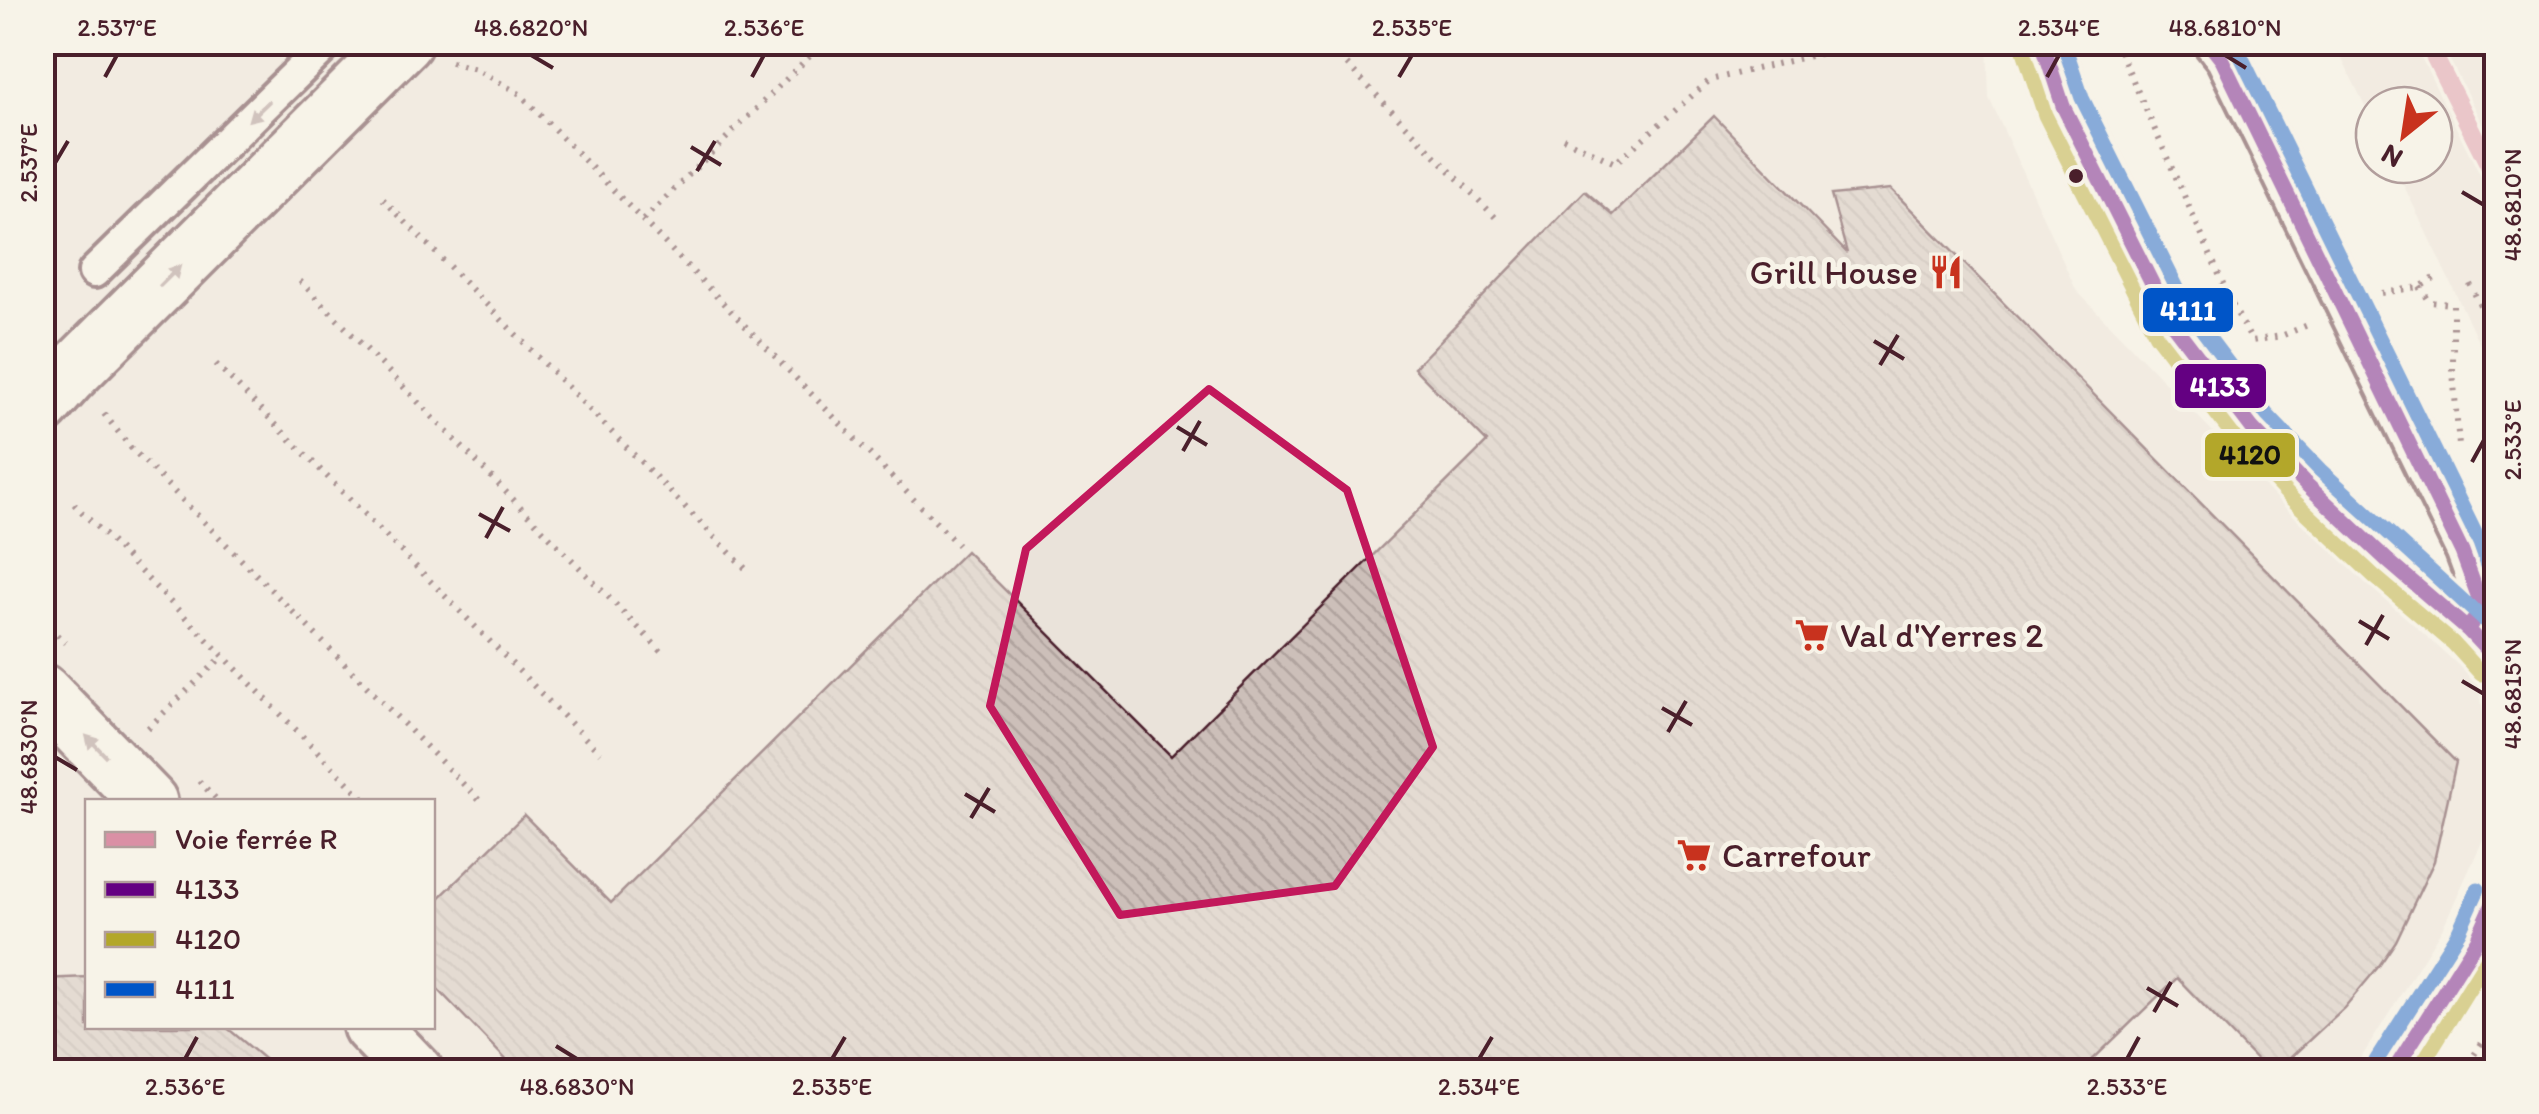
<svg xmlns="http://www.w3.org/2000/svg" width="2539" height="1114" font-family="Itim,sans-serif">
<defs>
<pattern id="building-back-hatch" width="6" height="6" patternUnits="userSpaceOnUse" patternTransform="scale(2.5)"><rect width="6" height="6" fill="#ccbfb9"/><path d="M-1 5l2 2M0 0l6 6M5-1l2 2" fill="none" stroke="#b1a49f"/></pattern>
</defs>
<rect width="100%" height="100%" fill="#f7f3e8"/>
<filter id="ink" filterUnits="userSpaceOnUse"><feTurbulence type="fractalNoise" baseFrequency=".01" numOctaves="2"/><feDisplacementMap in="SourceGraphic" scale="20" xChannelSelector="R" yChannelSelector="G"/><feConvolveMatrix kernelMatrix="1 2 1 2 8 2 1 2 1" color-interpolation-filters="sRGB"/></filter>
<g filter="url(#ink)">
<g fill="#eae3da" fill-rule="evenodd">
<path d="M42,43H1987L1989,98L2076,290L2296,518L2478,683L2496,784V811L2443,927L2353,1071H43ZM88,802H432V1026H88Z"/>
<path d="M2334,43H2496V378L2394,165H2434V105H2374V124Z"/>
</g>
<g fill="url(#building-back-hatch)" stroke="#4a1f2b" stroke-width="2.5">
<path d="M1714,116L1847,253L1831,195L1891,189L2456,762L2434,861L2396,941L2379,966L2344,1008L2275,1072H2268L2177,978L2080,1072H518L432,983V905L524,815L611,903L966,551L1171,756L1487,442L1414,368L1585,191L1613,215Z"/>
<path d="M88,977V1026H225L280,1072H42V979Z"/>
</g>
<g fill="none" stroke-linecap="round" stroke-linejoin="round">
<g stroke="#4a1f2b" stroke-width="38">
<g id="service">
<path d="M2042,42L2063,106L2172,323L2252,428L2306,484L2388,561L2467,629L2496,660"/>
<path d="M2208,42L2222,60L2462,552L2483,609L2467,629"/>
<path d="M94,272L329,42"/>
<path d="M2393,1072L2477,940L2496,897"/>
</g>
</g>
<g stroke="#4a1f2b" stroke-width="62">
<g id="minor">
<path d="M42,406L68,377L404,42"/>
<path d="M42,692L149,802"/>
<path d="M371,1026L415,1072"/>
</g>
</g>
<g stroke="#4a1f2b" stroke-width="6" stroke-dasharray="2.5 8" stroke-linecap="butt">
<path d="M1325,42L1497,219"/>
<path d="M2116,42L2233,306"/>
<path d="M451,62L476,69L520,94L958,545"/>
<path d="M1563,138L1615,163L1710,80L1868,42"/>
<path d="M383,199L747,570"/>
<path d="M643,220L824,42"/>
<path d="M300,281L663,653"/>
<path d="M2470,284L2496,339"/>
<path d="M2420,287L2430,302L2453,304V371L2459,446"/>
<path d="M2382,293L2420,287L2436,277"/>
<path d="M2212,312L2233,306L2252,341L2281,336L2310,324"/>
<path d="M216,364L600,753"/>
<path d="M104,414L131,448L479,800"/>
<path d="M74,504L367,802"/>
<path d="M42,620L65,643"/>
<path d="M148,728L223,656"/>
<path d="M199,781L219,802"/>
<path d="M2463,1072L2496,1021"/>
</g>
<use href="#service" stroke="#f7f3e8" stroke-width="30"/>
<use href="#minor" stroke="#f7f3e8" stroke-width="55"/>
<g stroke="#f7f3e8" stroke-width="22">
<g id="bus-1">
<path d="M2042,42L2063,106L2172,323L2252,428L2306,484L2388,561L2467,629L2496,660"/>
<path d="M2208,42L2222,60L2462,552L2483,609L2467,629"/>
<path d="M2393,1072L2477,940L2496,897"/>
</g>
</g>
<g stroke="#f7f3e8" stroke-width="22">
<g id="bus-2">
<path d="M2023,48L2045,115L2156,335L2238,442L2292,499L2374,576L2453,643L2481,674"/>
<path d="M2417,1072L2496,945"/>
</g>
</g>
<g stroke="#f7f3e8" stroke-width="22">
<g id="bus-3">
<path d="M2063,42L2082,98L2189,312L2267,415L2320,470L2496,631"/>
<path d="M2234,42L2480,543L2496,588"/>
<path d="M2376,1061L2459,931L2478,889"/>
</g>
</g>
<use href="#bus-1" stroke="#640082" stroke-width="15"/>
<use href="#bus-2" stroke="#b3a72a" stroke-width="15"/>
<use href="#bus-3" stroke="#0055c8" stroke-width="15"/>
<g stroke="#f7f3e8" stroke-width="25">
<path id="rail-1" d="M2427,42L2496,179"/>
</g>
<use href="#rail-1" stroke="#da90a5" stroke-width="18"/>
</g>
<defs><path id="oneway-solid" d="M-6-.8H1V-3.2L6.5 0L1 3.2V.8H-6Z" transform="scale(2.5)"/></defs>
<g fill="#a0898a">
<use href="#oneway-solid" transform="translate(259 111) rotate(136)"/>
<use href="#oneway-solid" transform="translate(170 276) rotate(-45)"/>
<use href="#oneway-solid" transform="translate(96 746) rotate(-134)"/>
</g>
</g>
<path d="M0 0H2539V1114H0ZM1209,389L1347,490L1433,747L1335,886L1120,915L990,706L1026,549Z" fill="#f7f3e8" fill-opacity=".55" fill-rule="evenodd"/>
<path fill="none" stroke="#c2185b" stroke-width="8" stroke-linejoin="round" d="M1209,389L1347,490L1433,747L1335,886L1120,915L990,706L1026,549Z"/>
<path fill="none" stroke="#4a1f2b" stroke-width="4" d="M531,55L553,68M2225,55L2246,68M105,77L117,55M752,77L764,55M1399,77L1412,55M2047,77L2059,55M691,147L721,165M55,163L68,141M697,171L715,141M2462,192L2484,205M1874,341L1904,359M1880,365L1898,335M1177,427L1207,445M1183,451L1200,421M2472,462L2484,440M479,514L510,531M486,538L503,507M2359,621L2389,639M2366,645L2383,615M2462,681L2484,694M1662,708L1692,725M1668,732L1686,701M55,757L77,770M965,794L995,812M971,818L989,788M2147,988L2178,1006M2154,1012L2171,982M556,1046L577,1059M185,1059L197,1037M832,1059L845,1037M1479,1059L1492,1037M2127,1059L2139,1037"/>
<defs>
<g id="restaurant-bare" transform="scale(2.7)"><path d="M-5-6h1v4h1v-4h1v4h1v-4h1v5L-1.5 .5V6h-2V.5L-5-1ZM5-6V6H3V1.5H1.5Q1.5-4 5-6Z" fill="#c8321e" stroke="#f7f3e8" stroke-width="2.5" paint-order="stroke"/></g>
<g id="supermarket-bare" transform="scale(2.7)"><path d="M-6-5.5h2.5l.6 2H6L4.5 2H-2.5L-4.4-4H-6ZM-1.5 3.2a1.3 1.3 0 1 0 .1 0ZM3 3.2a1.3 1.3 0 1 0 .1 0Z" fill="#c8321e" stroke="#f7f3e8" stroke-width="2.5" paint-order="stroke"/></g>
</defs>
<g fill-rule="evenodd">
<use href="#restaurant-bare" x="1946" y="272"/>
<use href="#supermarket-bare" x="1812" y="635"/>
<use href="#supermarket-bare" x="1694" y="855"/>
</g>
<circle fill="#4a1f2b" stroke="#f7f3e8" stroke-width="4" cx="2076" cy="176" r="9"/>
<g text-anchor="middle" stroke-width="10" stroke-linejoin="round" paint-order="stroke">
<g font-size="35" fill="#4a1f2b" stroke="#f7f3e8" text-anchor="start">
<text x="1918" y="284" text-anchor="end">Grill House</text>
<text x="1840" y="647">Val d'Yerres 2</text>
<text x="1722" y="867">Carrefour</text>
</g>
</g>
<g stroke="#f7f3e8" stroke-width="4">
<rect x="2141" y="286" width="94" height="48" rx="10" fill="#0055c8"/>
<rect x="2173" y="362" width="95" height="48" rx="10" fill="#640082"/>
<rect x="2203" y="431" width="94" height="48" rx="10" fill="#b3a72a"/>
</g>
<g font-size="28" text-anchor="middle" font-weight="bold" fill="#fff">
<text x="2188" y="320">4111</text>
<text x="2220" y="396">4133</text>
</g>
<g font-size="28" text-anchor="middle" font-weight="bold" fill="#111">
<text x="2250" y="464">4120</text>
</g>
<rect width="2539" height="1114" fill="none" stroke="#f7f3e8" stroke-width="110"/>
<rect x="85" y="799" width="350" height="230" fill="#f7f3e8" stroke="#b29e9c" stroke-width="2.5"/>
<rect x="105" y="832" width="50" height="15" fill="#da90a5" stroke="#b29e9c" stroke-width="2.5"/>
<text x="175" y="849" font-size="30" fill="#4a1f2b">Voie ferrée R</text>
<rect x="105" y="882" width="50" height="15" fill="#640082" stroke="#b29e9c" stroke-width="2.5"/>
<text x="175" y="899" font-size="30" fill="#4a1f2b">4133</text>
<rect x="105" y="932" width="50" height="15" fill="#b3a72a" stroke="#b29e9c" stroke-width="2.5"/>
<text x="175" y="949" font-size="30" fill="#4a1f2b">4120</text>
<rect x="105" y="982" width="50" height="15" fill="#0055c8" stroke="#b29e9c" stroke-width="2.5"/>
<text x="175" y="999" font-size="30" fill="#4a1f2b">4111</text>
<g transform="translate(2404 135) rotate(210)"><circle r="48" fill="#f7f3e8" stroke="#b29e9c" stroke-width="2.5"/>
<path d="M0-8L18 38L0 25L-18 38Z" fill="#c8321e"/>
<text y="-15" font-size="28" font-weight="bold" text-anchor="middle" fill="#4a1f2b">N</text>
</g>
<rect x="55" y="55" width="2429" height="1004" fill="none" stroke="#4a1f2b" stroke-width="4"/>
<g font-size="25" text-anchor="middle" fill="#4a1f2b">
<text x="117" y="36">2.537°E</text>
<text x="531" y="36">48.6820°N</text>
<text x="764" y="36">2.536°E</text>
<text x="1412" y="36">2.535°E</text>
<text x="2059" y="36">2.534°E</text>
<text x="2225" y="36">48.6810°N</text>
<text transform="translate(28 163) rotate(-90)" y="9">2.537°E</text>
<text transform="translate(2512 205) rotate(-90)" y="9">48.6810°N</text>
<text transform="translate(2512 440) rotate(-90)" y="9">2.533°E</text>
<text transform="translate(2512 694) rotate(-90)" y="9">48.6815°N</text>
<text transform="translate(28 757) rotate(-90)" y="9">48.6830°N</text>
<text x="185" y="1095">2.536°E</text>
<text x="577" y="1095">48.6830°N</text>
<text x="832" y="1095">2.535°E</text>
<text x="1479" y="1095">2.534°E</text>
<text x="2127" y="1095">2.533°E</text>
</g>
</svg>
